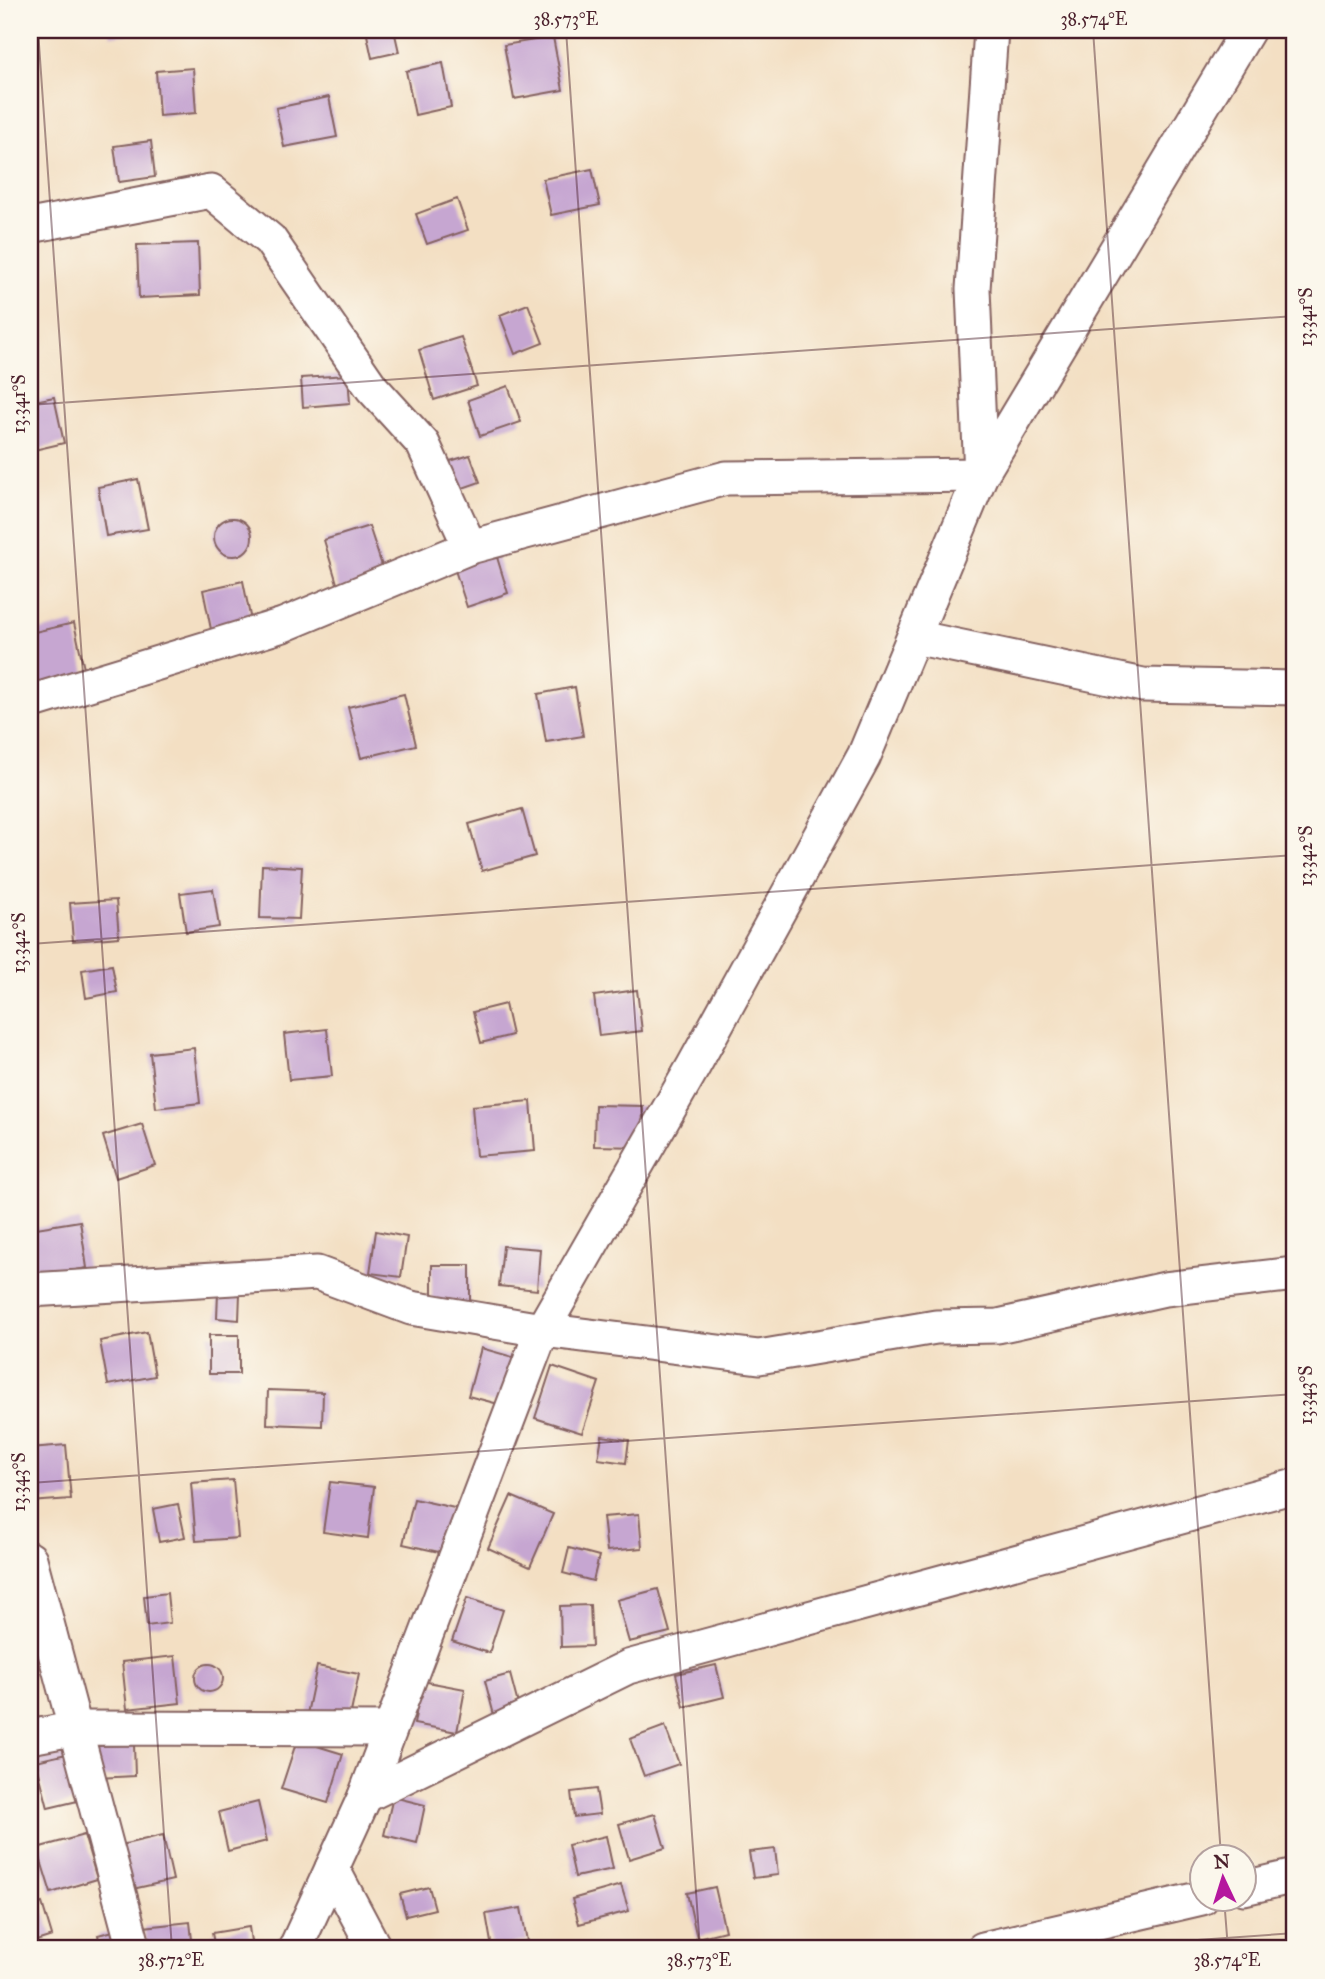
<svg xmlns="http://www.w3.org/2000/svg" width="1325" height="1979" font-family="'IM FELL Great Primer',serif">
<rect width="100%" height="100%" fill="#fbf7ec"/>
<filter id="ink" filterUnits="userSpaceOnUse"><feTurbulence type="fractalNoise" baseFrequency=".0143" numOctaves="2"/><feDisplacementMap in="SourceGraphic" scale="14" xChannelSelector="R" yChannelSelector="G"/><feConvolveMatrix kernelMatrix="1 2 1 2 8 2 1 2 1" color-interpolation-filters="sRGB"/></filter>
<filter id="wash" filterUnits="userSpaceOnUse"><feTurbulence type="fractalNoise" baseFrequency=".00686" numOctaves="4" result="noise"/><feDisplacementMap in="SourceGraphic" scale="28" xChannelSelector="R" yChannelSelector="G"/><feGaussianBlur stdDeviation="1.57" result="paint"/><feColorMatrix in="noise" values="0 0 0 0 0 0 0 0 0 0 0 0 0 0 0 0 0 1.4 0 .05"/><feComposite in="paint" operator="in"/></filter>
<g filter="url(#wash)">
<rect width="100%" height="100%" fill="#f3dfc3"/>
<g id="blocks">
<g fill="#c6a6d1">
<path d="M110,30H136V33L111,36Z"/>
<path d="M366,30H394L399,52L372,58Z"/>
<path d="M553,37L563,90L514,99L504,45Z"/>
<path d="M443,63L451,107L415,115L406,71Z"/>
<path d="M193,68L196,113L159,116L156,71Z"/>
<path d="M329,97L337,137L284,147L276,108Z"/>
<path d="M151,141L155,177L119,182L114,146Z"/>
<path d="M592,169L600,205L551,215L543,179Z"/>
<path d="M457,199L468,230L427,244L416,214Z"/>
<path d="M198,243L200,295L139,298L137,245Z"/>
<path d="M528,304L543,343L515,354L500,315Z"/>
<path d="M461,337L477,386L434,400L419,350Z"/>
<path d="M348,375L350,403L303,407L301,378Z"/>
<path d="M508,386L521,422L480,436L468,400Z"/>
<path d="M54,397L64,443L30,451V402Z"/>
<path d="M470,455L480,482L457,490L447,462Z"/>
<path d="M138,479L148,529L106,536L98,487Z"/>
<circle cx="233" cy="537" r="19"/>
<path d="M369,526L385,575L339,590L324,540Z"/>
<path d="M496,554L508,593L467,607L454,567Z"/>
<path d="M243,581L253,631L213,639L203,590Z"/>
<path d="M74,623L86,678L30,686V633Z"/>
<path d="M575,687L583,736L546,742L538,694Z"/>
<path d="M404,694L416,745L361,758L348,707Z"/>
<path d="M522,809L535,856L482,871L469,824Z"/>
<path d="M262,865L302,867L299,919L260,918Z"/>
<path d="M213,889L219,927L186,932L180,893Z"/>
<path d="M116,900L119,937L73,941L70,903Z"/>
<path d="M112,965L117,992L86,998L82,970Z"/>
<path d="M637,990L642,1031L599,1036L594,996Z"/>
<path d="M505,1004L512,1035L481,1043L473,1012Z"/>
<path d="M327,1029L332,1076L289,1080L284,1034Z"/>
<path d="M194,1048L200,1103L156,1108L150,1053Z"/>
<path d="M531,1101L535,1151L476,1156L472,1106Z"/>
<path d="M595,1105L643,1106L642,1147L594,1146Z"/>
<path d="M142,1124L155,1165L116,1178L103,1136Z"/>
<path d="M80,1221L87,1268L34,1277L30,1229Z"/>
<path d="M376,1231L407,1237L401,1277L370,1273Z"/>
<path d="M503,1246L540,1249L537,1290L499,1286Z"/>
<rect x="432" y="1265" width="38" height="41"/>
<path d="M218,1292L240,1293L239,1320L217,1318Z"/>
<path d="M147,1332L155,1376L108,1385L100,1341Z"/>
<rect x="209" y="1335" width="30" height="39"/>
<path d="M481,1348L523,1360L510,1407L468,1396Z"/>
<path d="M552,1366L599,1382L582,1433L535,1418Z"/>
<path d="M268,1390L323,1392L322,1426L267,1424Z"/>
<path d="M602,1436L629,1440L626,1463L598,1459Z"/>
<path d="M66,1445L71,1499L30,1502V1448Z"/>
<path d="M233,1480L238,1538L196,1541L191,1483Z"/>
<path d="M330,1482L374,1487L368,1538L323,1532Z"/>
<path d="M511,1496L553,1514L530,1567L488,1548Z"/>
<path d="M414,1499L459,1509L448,1554L403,1544Z"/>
<path d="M178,1504L185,1537L159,1542L153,1509Z"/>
<path d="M639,1514L642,1548L607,1551L603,1517Z"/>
<path d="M569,1548L599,1556L593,1581L563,1573Z"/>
<path d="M658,1589L670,1632L629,1642L617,1600Z"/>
<path d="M167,1593L170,1623L147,1626L144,1596Z"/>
<path d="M467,1598L503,1610L489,1653L452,1641Z"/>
<path d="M590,1605L592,1646L561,1647L560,1606Z"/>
<path d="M175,1656L180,1703L127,1709L122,1662Z"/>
<circle cx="209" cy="1678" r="14"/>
<path d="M716,1665L724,1697L684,1707L676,1674Z"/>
<path d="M317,1666L359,1674L349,1722L307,1714Z"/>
<path d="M510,1674L519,1708L494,1715L485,1681Z"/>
<path d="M422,1681L465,1689L457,1732L414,1724Z"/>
<path d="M30,1700L35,1719L30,1720Z"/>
<path d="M665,1726L679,1764L644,1776L630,1739Z"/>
<path d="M297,1740L343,1754L328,1803L281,1789Z"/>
<path d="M134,1745L135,1776L97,1778L95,1746Z"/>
<path d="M75,1752L86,1799L48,1808L36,1761Z"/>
<path d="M596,1789L600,1814L574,1817L571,1792Z"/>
<path d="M393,1797L425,1805L417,1843L384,1835Z"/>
<path d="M258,1802L267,1841L228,1851L219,1812Z"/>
<path d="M655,1814L665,1848L629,1859L619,1824Z"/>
<path d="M84,1835L97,1879L51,1893L37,1848Z"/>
<path d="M163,1835L173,1880L128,1890L117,1846Z"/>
<path d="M606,1836L613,1869L575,1877L568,1845Z"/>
<path d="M775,1849L778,1875L753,1878L749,1852Z"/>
<path d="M621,1885L629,1911L579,1924L572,1899Z"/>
<path d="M429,1887L435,1909L406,1916L400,1894Z"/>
<path d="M715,1887L725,1931L697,1938L687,1893Z"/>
<path d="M42,1903L52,1936L30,1943V1906Z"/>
<path d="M521,1908L527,1941L492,1948L486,1914Z"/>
<path d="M190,1922L193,1949H147L144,1927Z"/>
<path d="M249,1927L252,1949H215L212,1933Z"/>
<path d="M121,1929L127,1949H101L98,1935Z"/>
<path d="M343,1945V1949H308V1946Z"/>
</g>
</g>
</g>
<g filter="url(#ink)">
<use href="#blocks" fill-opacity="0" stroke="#856260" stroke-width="2"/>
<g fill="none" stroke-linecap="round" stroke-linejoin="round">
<g stroke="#856260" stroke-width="37">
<g id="street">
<path d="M30,226L211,191L270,240L372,388L423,444L470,547"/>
<path d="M914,637L1143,685L1295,688"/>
<path d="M30,702L283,625L470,547L726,478L981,475L973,289L991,30"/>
<path d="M30,1290L317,1273L411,1308L542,1330L759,1357L936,1327L998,1326L1165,1289L1295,1274"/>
<path d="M30,1559L134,1949"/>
<path d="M30,1737L77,1728L390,1729"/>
<path d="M365,1796L628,1667L1295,1486"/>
<path d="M332,1868L375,1949"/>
<path d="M1244,1888L1295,1876"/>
<path d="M295,1949L365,1796L542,1330L693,1067L864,756L981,475L1248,30"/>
<path d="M983,1949L1202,1898"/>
</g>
</g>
<use href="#street" stroke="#fff" stroke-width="33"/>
</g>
</g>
<path fill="none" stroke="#4a1f2b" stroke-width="2" stroke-opacity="0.45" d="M38,30L172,1949M566,30L700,1949M1093,30L1221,1856M30,405L1295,316M30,944L1295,855M30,1483L1295,1394M1224,1898L1228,1949M1069,1949L1295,1933"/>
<rect width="1325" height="1979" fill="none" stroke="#fbf7ec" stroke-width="77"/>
<g transform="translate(1223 1878) rotate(356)"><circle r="33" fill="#fbf7ec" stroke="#b4a19f" stroke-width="2"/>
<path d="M0-5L12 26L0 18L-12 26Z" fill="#b5179e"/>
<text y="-10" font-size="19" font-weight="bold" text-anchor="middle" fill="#4a1f2b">N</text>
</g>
<rect x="38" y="38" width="1248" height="1902" fill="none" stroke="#4a1f2b" stroke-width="2.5"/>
<g font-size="18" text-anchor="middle" fill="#4a1f2b">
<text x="566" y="25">38.573°E</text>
<text x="1094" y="25">38.574°E</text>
<text transform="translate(1306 317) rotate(-90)" y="6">13.341°S</text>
<text transform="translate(19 404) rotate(-90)" y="6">13.341°S</text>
<text transform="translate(1306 856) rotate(-90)" y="6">13.342°S</text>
<text transform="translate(19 943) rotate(-90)" y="6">13.342°S</text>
<text transform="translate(1306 1395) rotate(-90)" y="6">13.343°S</text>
<text transform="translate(19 1482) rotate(-90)" y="6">13.343°S</text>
<text x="171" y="1966">38.572°E</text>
<text x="699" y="1966">38.573°E</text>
<text x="1227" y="1966">38.574°E</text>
</g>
</svg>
